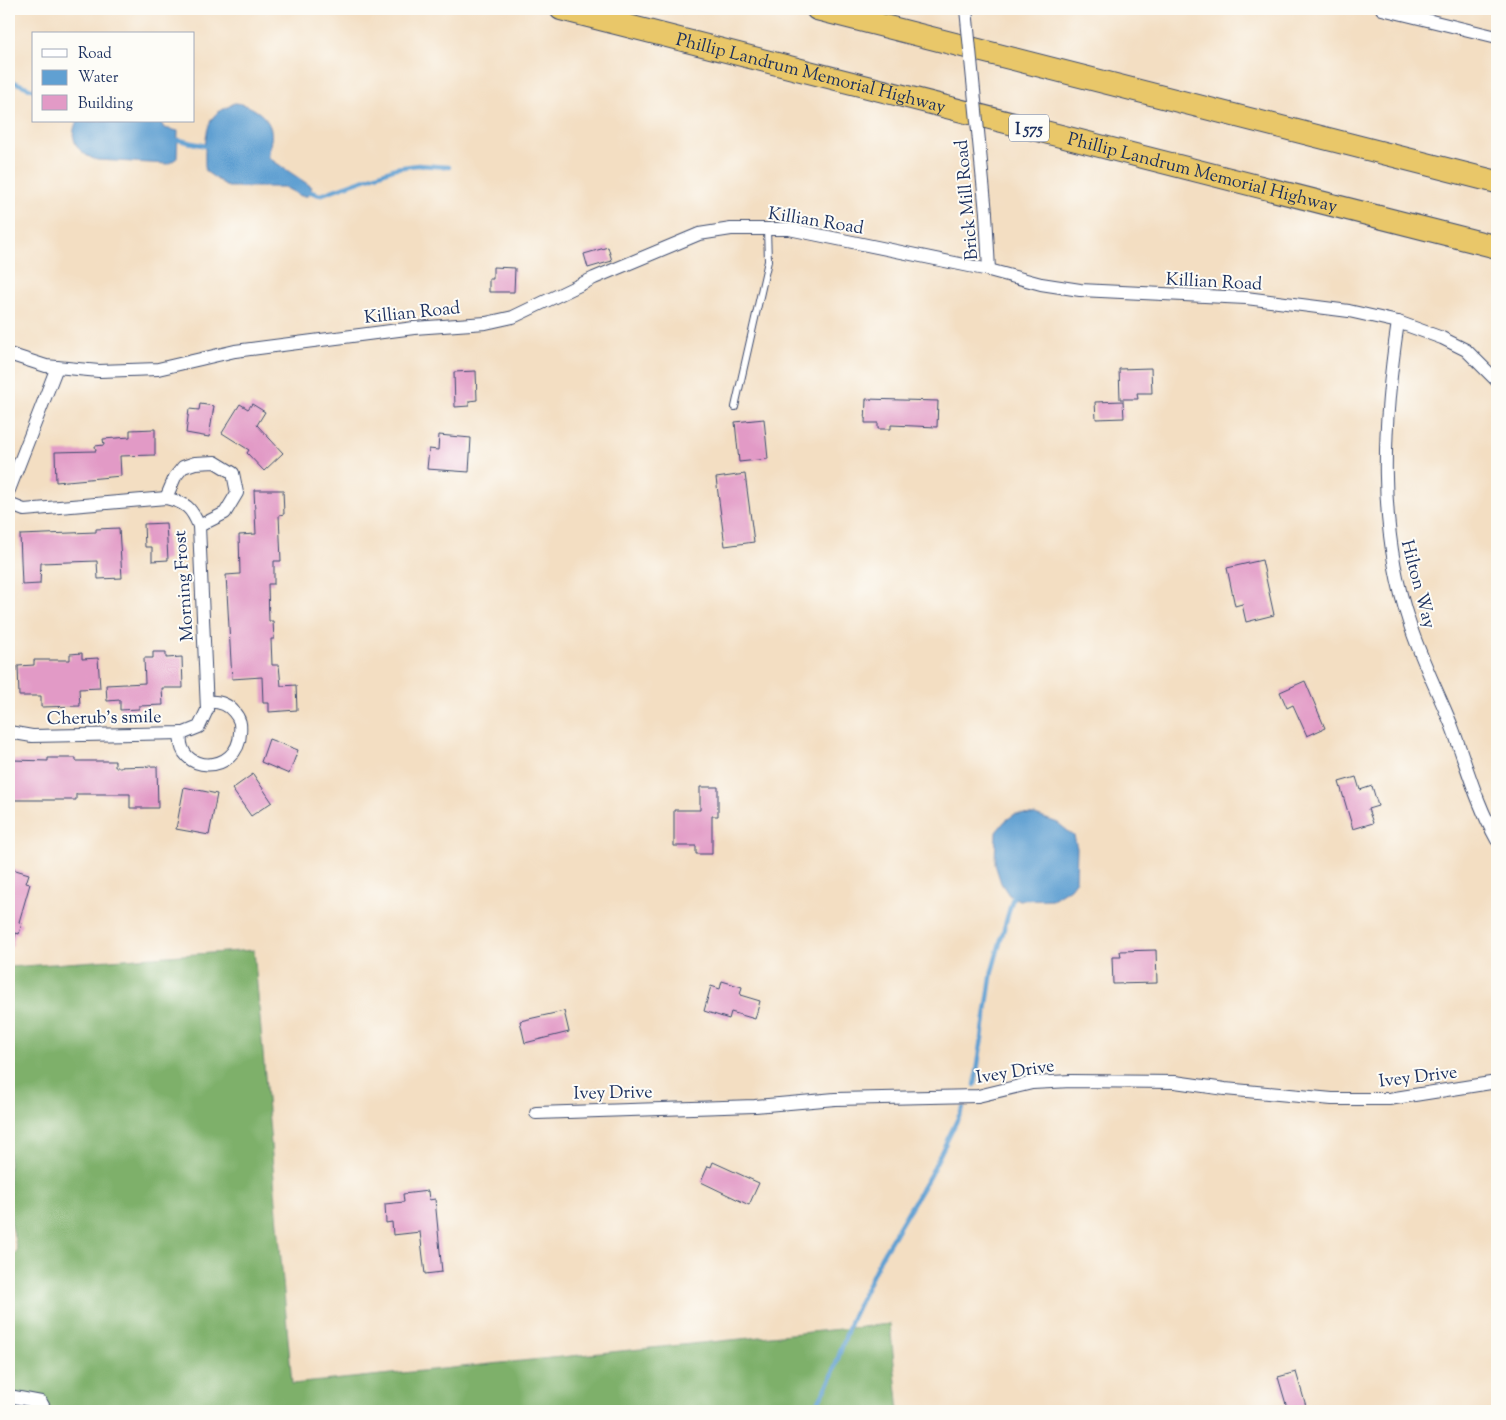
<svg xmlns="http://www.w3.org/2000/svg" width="1506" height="1420" font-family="'Sorts Mill Goudy',serif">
<rect width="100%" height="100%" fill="#fdfcf7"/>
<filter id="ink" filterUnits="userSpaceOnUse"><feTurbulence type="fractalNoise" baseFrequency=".02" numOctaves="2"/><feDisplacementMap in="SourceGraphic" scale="10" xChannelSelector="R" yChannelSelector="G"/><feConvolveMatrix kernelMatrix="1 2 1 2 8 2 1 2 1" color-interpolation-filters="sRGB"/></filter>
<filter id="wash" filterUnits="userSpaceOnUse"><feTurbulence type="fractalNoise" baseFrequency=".0096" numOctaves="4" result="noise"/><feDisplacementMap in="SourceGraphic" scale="20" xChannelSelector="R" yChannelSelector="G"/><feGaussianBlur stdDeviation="1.12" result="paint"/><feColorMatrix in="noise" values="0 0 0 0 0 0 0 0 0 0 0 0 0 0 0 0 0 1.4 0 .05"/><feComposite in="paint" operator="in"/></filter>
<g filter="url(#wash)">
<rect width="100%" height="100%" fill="#f3dec2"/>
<path fill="#7eb06b" stroke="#4c7064" d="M254,950L292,1384L890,1324L899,1411H9V1258L17,1251L9,1211V967Z"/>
<g fill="#60a0d2" stroke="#3e6898">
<path d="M234,103C248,103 268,115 271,130C273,139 268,149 269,158L312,187L308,196H301L284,187H228L205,171C205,155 203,124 217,113C222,109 229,107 234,103Z"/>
<path d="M77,121H160L164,128L178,131L177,158L168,164L97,160C80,155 67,140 77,121Z"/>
<path d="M1015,814L1035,815L1058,823L1074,836L1077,848L1076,880L1070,888L1053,899L1019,900L1009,895L1001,883L995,864L996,832L1005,821Z"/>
</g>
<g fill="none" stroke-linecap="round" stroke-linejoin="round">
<g stroke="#60a0d2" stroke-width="4.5">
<path d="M9,80L34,90"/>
<path d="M179,140L206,146"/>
<path d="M311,192L320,195L396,168L418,165L449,167"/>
<path d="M975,1085L992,971L1013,897"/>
<path d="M813,1411L831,1379L851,1320L881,1257L930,1175L963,1108"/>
</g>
</g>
<g id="blocks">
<g fill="#e29ac6">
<path d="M608,247L612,261L588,268L584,254Z"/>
<path d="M493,267L515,268L514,292H489V279H493Z"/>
<path d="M1151,368L1152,393H1137L1138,399H1120L1119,369Z"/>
<path d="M476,371L477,400L469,401V406L455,407L454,372Z"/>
<path d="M866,399L938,401L937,427L891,425V429H878V423H865Z"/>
<path d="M1123,401L1124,418L1096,419L1095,402Z"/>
<path d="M200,404L214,406L209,437L186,433L189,409L199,410Z"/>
<path d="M240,404L248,409L252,404L265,412L257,425L283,453L264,471L247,453L249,450L222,433Z"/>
<path d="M764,419L768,459L739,462L735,422Z"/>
<path d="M155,429V455L120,456L121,476L56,482L55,452L96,451L95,446L104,445L103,439L130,437V430Z"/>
<path d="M439,435L471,438L469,472L427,469L429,449L438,450Z"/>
<path d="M745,474L754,542L725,546L716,478Z"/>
<path d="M254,490H283L284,514L279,515L281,561H274V584H268L269,621H273L274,639H271L272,665H279L281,686L296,685L297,710L269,712V703H263L262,677L232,679L226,575L240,574L239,535L256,534Z"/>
<path d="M166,523L168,560L152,561V547H145L144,524Z"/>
<path d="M119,528L122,578L98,579L97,561L41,563L40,584L22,585L20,535L96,532V529Z"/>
<path d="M1262,560L1274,615L1246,622L1242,604L1235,606L1227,568Z"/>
<path d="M153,652H166V658L182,657L183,688H162L163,705L139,706V709L120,710V700L107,701L106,685L145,683L144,658H153Z"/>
<path d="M82,653V659L98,658L100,688L79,689L80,706L41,707V696H19L18,666L34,665V660H70V654Z"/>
<path d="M1305,681L1325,728L1307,736L1293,705L1287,708L1280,692Z"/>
<path d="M269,739L298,750L289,774L261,762Z"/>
<path d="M48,758H76V761H115V767L157,766L158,808H130V794H76V800H12L13,760L48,761Z"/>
<path d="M253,774L272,802L251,816L232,789Z"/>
<path d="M1356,777L1360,790L1372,786L1378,806L1368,809L1373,823L1353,829L1339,782Z"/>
<path d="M184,787L217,794L209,835L176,829Z"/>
<path d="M700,787H718V816H712V854H696V846H674V810H700Z"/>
<path d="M9,868L29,874L26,883L30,884L19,922L22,923L19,934L16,933L12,947L9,946Z"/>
<path d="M1156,950L1157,983L1113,984L1112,957H1121L1120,951Z"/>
<path d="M722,981L742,987L740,995L760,1001L755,1019L731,1012L729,1019L704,1011L711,986L720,989Z"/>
<path d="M564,1011L569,1032L525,1043L520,1021Z"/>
<path d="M713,1162L759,1183L749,1205L701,1182L708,1166L711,1167Z"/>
<path d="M428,1191L429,1200L435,1199L442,1272L425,1274L420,1232L393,1235L392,1222L386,1223L385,1204L404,1202L403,1194Z"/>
<path d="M1296,1372L1306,1406L1288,1411L1278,1377Z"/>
</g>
</g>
</g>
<g filter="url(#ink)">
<use href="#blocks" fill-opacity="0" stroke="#3b496d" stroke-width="1"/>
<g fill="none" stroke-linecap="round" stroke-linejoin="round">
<g stroke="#3b496d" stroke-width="8">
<path id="lane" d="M735,407L768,261L767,229"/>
</g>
<g stroke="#3b496d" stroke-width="14">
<g id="street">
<path d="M1382,9L1497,37"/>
<path d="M986,213L989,270"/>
<path d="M1398,322C1383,422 1377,525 1409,622C1420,657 1437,690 1451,724C1466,763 1476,803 1497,840"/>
<path d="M9,354L46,366L99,371L158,369L235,351L414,328L486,323L513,317L594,278L699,234L731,229H789L989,270L1041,284L1080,290L1246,298L1349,311L1398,322L1442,338L1466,350L1497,381"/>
<path d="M9,490L57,367"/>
<path d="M166,498L175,477L183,467L195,463L215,462L233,473L237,493L225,513L199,526"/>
<path d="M9,504L24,510L166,498C186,503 191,507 199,526L207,710L199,727L184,733L32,736L9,732"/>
<path d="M181,733C175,775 239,775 240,733C241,724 240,719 234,712C227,703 218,701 207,702"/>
<path d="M536,1113L755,1106L835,1099L978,1096L1032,1083L1071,1081L1175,1082L1225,1089L1332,1099H1389L1497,1082"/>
<path d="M9,1396L41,1402L46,1411"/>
</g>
</g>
<g stroke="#3b496d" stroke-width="24">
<g id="highway">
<path id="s1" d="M561,9L1497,247"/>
<path d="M817,9L1497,182"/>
</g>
</g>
<use href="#lane" stroke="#fff" stroke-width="6"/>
<use href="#street" stroke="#fff" stroke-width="12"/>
<use href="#highway" stroke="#e9c769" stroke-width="22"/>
<g stroke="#3b496d" stroke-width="14" stroke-linecap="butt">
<path id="street-bridge" d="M966,9L986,213"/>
</g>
<use href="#street-bridge" stroke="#fff" stroke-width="12"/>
</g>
</g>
<g text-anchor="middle" stroke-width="4" stroke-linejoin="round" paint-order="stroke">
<rect fill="#fdfcf7" stroke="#5f6c8c" stroke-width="1" x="1009" y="114.5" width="40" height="27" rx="4"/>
<g font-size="16" font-weight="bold" fill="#1b2f5e">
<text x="1029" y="134">I 575</text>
</g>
<g font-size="18" fill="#1b2f5e" stroke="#fdfcf7">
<text dy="6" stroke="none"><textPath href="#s1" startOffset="258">Phillip Landrum Memorial Highway</textPath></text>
<text dy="6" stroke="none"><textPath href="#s1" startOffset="662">Phillip Landrum Memorial Highway</textPath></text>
<text transform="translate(966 200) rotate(-95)" y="6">Brick Mill Road</text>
<text transform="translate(816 220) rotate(9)" y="6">Killian Road</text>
<text transform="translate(1214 281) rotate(3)" y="6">Killian Road</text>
<text transform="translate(412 312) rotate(-6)" y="6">Killian Road</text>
<text transform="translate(1419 584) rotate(75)" y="6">Hilton Way</text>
<text transform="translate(183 586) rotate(-94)" y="6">Morning Frost</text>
<text transform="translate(104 717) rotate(-1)" y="6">Cherub's smile</text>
<text transform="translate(1015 1071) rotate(-9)" y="6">Ivey Drive</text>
<text transform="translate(1418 1076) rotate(-7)" y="6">Ivey Drive</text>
<text transform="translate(613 1092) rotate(-1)" y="6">Ivey Drive</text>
</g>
</g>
<rect width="1506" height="1420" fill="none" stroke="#fdfcf7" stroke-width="30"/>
<rect x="32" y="32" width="162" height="90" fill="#fdfcf7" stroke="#a3aaba"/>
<rect x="42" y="49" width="25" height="8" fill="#ffffff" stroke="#a3aaba"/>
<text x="78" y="58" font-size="15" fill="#1b2f5e">Road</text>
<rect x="42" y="70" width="25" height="15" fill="#60a0d2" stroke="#a3aaba"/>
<text x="78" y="82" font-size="15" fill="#1b2f5e">Water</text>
<rect x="42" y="95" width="25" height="15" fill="#e29ac6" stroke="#a3aaba"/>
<text x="78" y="108" font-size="15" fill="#1b2f5e">Building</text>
</svg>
